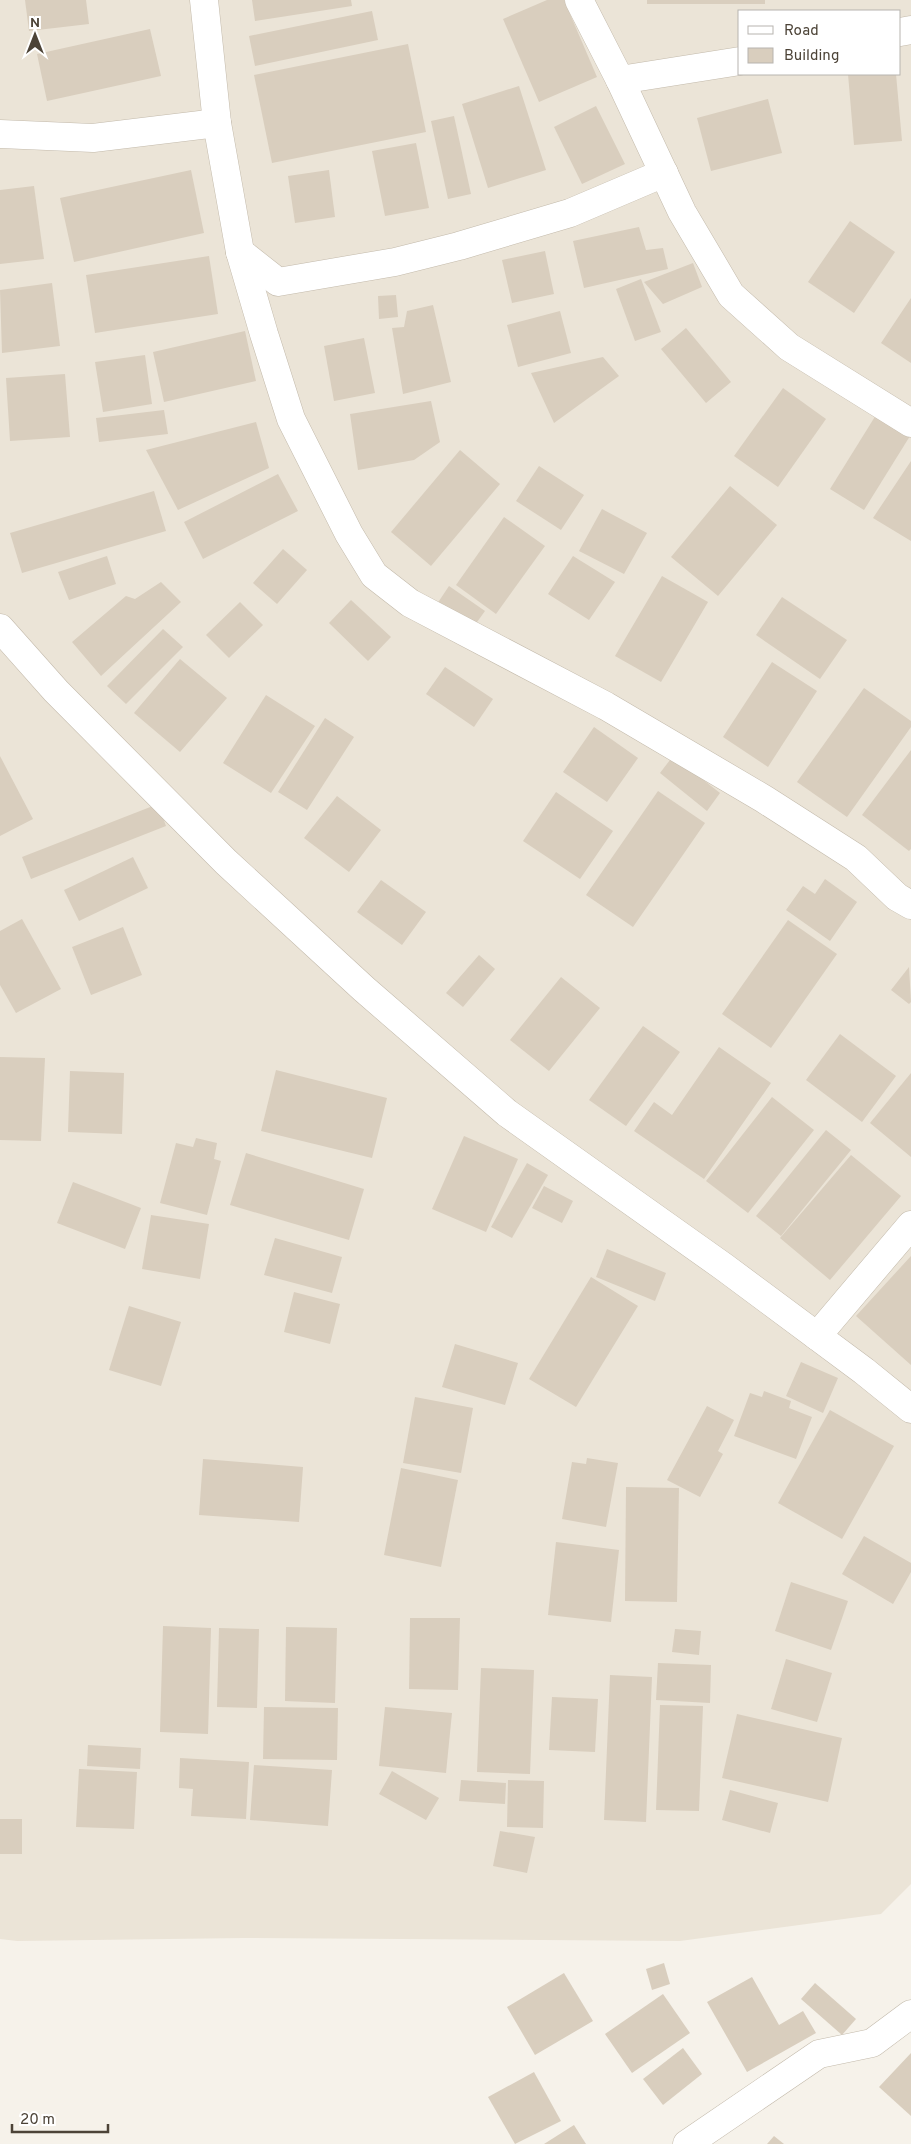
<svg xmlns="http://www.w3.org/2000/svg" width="911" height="2144" font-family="Overpass,sans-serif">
<rect width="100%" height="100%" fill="#f6f2ea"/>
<path fill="#ebe4d7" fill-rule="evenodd" d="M0,0H911V1884L881,1914L680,1941L244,1938L17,1941L0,1939ZM740,11H900V74H740Z"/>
<g fill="#d9cebe">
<path d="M25,0H86L89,24L29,31Z"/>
<path d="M252,0H351L352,6L255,21Z"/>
<path d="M547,0H564L597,77L539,102L503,19Z"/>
<rect x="647" y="0" width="118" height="4"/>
<path d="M372,11L378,40L255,66L249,36Z"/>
<path d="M150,29L161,76L47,101L37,54Z"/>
<path d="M408,44L426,132L272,163L254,75Z"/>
<path d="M848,74H896L902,141L854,145Z"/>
<path d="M519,86L546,170L488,188L462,104Z"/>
<path d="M768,99L782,153L711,171L697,118Z"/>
<path d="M596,106L625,164L582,184L554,127Z"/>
<path d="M454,116L471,194L448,199L431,121Z"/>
<path d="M416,143L429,208L385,216L372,151Z"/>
<path d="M191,170L204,233L74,262L60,198Z"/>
<path d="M329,170L335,217L295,223L288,176Z"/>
<path d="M34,186L44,259L0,264V190Z"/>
<path d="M850,221L895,252L854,313L808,282Z"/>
<path d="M639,227L646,250L663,248L668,269L584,288L573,241Z"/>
<path d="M545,251L554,294L512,303L502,260Z"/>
<path d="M209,256L218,314L95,333L86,275Z"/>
<path d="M693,263L702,287L663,304L644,282Z"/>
<path d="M641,279L661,332L635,341L616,289Z"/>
<path d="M52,283L60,346L2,353L0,290Z"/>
<path d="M396,295L398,317L379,319L378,296Z"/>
<path d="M911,298V363L881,343Z"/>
<path d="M433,305L451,382L403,394L392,328L404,327L407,311Z"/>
<path d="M560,311L571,353L518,367L507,325Z"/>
<path d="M686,328L731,382L706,403L661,349Z"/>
<path d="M245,331L256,381L164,402L153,352Z"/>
<path d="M364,338L375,393L334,401L324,346Z"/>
<path d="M145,355L152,404L103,412L95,362Z"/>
<path d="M603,357L619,376L554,423L531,373Z"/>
<path d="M65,374L70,437L10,441L6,378Z"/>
<path d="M783,388L826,419L778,487L734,456Z"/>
<path d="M431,401L440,442L414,460L358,470L350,414Z"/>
<path d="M164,410L168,434L99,442L96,418Z"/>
<path d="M876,415L910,436L864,510L830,489Z"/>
<path d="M256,422L269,468L178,510L146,450Z"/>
<path d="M460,450L500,484L431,566L391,532Z"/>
<path d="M911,461V541L873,518Z"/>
<path d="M539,466L584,495L561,530L516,501Z"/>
<path d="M278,474L298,511L203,559L184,522Z"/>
<path d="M730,486L777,525L718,596L671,557Z"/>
<path d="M154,491L166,531L22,573L10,533Z"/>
<path d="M602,509L647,533L624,574L579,551Z"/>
<path d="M504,517L545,546L496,614L456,585Z"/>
<path d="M283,549L307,570L277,604L253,583Z"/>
<path d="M107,556L116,584L69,600L58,572Z"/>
<path d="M573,556L615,582L589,620L548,594Z"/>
<path d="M662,576L708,602L661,682L615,656Z"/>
<path d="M161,582L181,602L101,676L72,642L126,596L135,599Z"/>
<path d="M449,586L485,611L472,629L437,604Z"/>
<path d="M782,597L847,640L820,679L756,635Z"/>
<path d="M351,600L391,637L368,661L329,623Z"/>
<path d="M240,602L263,625L229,658L206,635Z"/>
<path d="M163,629L183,647L126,704L107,686Z"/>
<path d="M180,659L227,698L180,752L134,713Z"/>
<path d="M772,662L817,691L768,767L723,737Z"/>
<path d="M445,667L493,699L474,727L426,694Z"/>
<path d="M864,688L911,721V727L847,817L797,782Z"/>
<path d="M266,695L315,726L271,793L223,763Z"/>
<path d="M325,718L354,737L307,810L278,792Z"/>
<path d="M594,727L638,758L607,802L563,772Z"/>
<path d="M911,750V849L909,851L862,815Z"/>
<path d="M0,756L33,819L0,836Z"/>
<path d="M673,756L720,793L707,811L660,773Z"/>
<path d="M658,791L705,823L633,927L586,895Z"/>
<path d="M556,792L613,831L580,879L523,841Z"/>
<path d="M337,796L381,830L349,872L304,838Z"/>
<path d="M158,804L166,826L31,879L22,857Z"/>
<path d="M133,857L148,888L79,921L64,890Z"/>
<path d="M825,879L857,902L830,941L786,910L803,886L815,894Z"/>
<path d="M381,880L426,912L402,945L357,912Z"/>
<path d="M22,919L61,989L16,1013L0,985V931Z"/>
<path d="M788,920L837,954L771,1048L722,1014Z"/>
<path d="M123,927L142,975L91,995L72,947Z"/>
<path d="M479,955L495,969L463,1007L446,993Z"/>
<path d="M909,967L911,1002L909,1004L891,990Z"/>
<path d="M561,977L600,1008L549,1071L510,1040Z"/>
<path d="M643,1026L680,1052L626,1126L589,1100Z"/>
<path d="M840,1034L896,1076L862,1122L806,1080Z"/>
<path d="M719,1047L771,1083L704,1179L634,1131L654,1102L672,1115Z"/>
<path d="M0,1057L45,1058L41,1141L0,1140Z"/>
<path d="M276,1070L387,1098L372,1158L261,1131Z"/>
<path d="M70,1071L124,1073L122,1134L68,1132Z"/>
<path d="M911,1073V1157L870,1123Z"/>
<path d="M772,1097L814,1130L748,1213L706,1181Z"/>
<path d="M826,1130L851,1150L781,1236L756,1216Z"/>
<path d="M464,1136L518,1159L486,1232L432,1209Z"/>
<path d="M196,1138L217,1143L214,1159L221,1161L207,1215L160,1203L176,1143L193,1147Z"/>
<path d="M246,1153L364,1189L349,1240L230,1205Z"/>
<path d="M851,1155L901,1196L830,1280L780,1238Z"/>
<path d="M527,1163L548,1175L512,1238L491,1227Z"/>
<path d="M73,1182L141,1208L125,1249L57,1223Z"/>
<path d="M544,1186L573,1201L562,1223L532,1208Z"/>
<path d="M151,1215L209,1224L200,1279L142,1269Z"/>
<path d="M275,1238L342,1257L332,1293L264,1275Z"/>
<path d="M607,1249L666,1273L655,1301L596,1277Z"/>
<path d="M911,1256V1365L856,1316Z"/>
<path d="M591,1277L638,1306L576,1407L529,1379Z"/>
<path d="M294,1292L340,1304L330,1344L284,1332Z"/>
<path d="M129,1306L181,1322L161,1386L109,1370Z"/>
<path d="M455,1344L518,1363L505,1405L442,1387Z"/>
<path d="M801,1362L838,1378L823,1413L786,1396Z"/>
<path d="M764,1391L791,1401L789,1408L812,1417L796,1459L734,1436L750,1393L762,1397Z"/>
<path d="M415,1397L473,1408L461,1473L403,1463Z"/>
<path d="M707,1406L734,1420L718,1451L723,1454L700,1497L667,1480Z"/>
<path d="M830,1410L894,1446L842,1539L778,1503Z"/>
<path d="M587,1458L618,1463L606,1527L562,1519L572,1462L586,1464Z"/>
<path d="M203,1459L303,1467L299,1522L199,1515Z"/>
<path d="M401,1468L458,1480L441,1567L384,1555Z"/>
<path d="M626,1487L679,1488L677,1602L625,1601Z"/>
<path d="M864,1536L911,1563V1572L893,1604L842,1574Z"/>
<path d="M556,1542L619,1550L611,1622L548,1615Z"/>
<path d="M791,1582L848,1601L831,1650L775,1631Z"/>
<path d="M410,1618H460L458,1690L409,1689Z"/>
<path d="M163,1626L211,1628L208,1734L160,1732Z"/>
<path d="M286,1627L337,1628L335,1703L285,1701Z"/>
<path d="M219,1628L259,1629L257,1708L217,1707Z"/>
<path d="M675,1629L701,1631L699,1655L672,1652Z"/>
<path d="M786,1659L832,1673L817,1722L771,1709Z"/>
<path d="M658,1663L711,1665L710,1703L656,1700Z"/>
<path d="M481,1668L534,1670L530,1774L477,1772Z"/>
<path d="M610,1675L652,1677L646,1822L604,1820Z"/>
<path d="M552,1697L598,1699L595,1752L549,1750Z"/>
<path d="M660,1705L703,1706L699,1811L656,1810Z"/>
<path d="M264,1707L338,1708L337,1760L263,1759Z"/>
<path d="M385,1707L452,1713L446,1773L379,1766Z"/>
<path d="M737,1714L842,1738L828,1802L722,1778Z"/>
<path d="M88,1745L141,1748L140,1769L87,1766Z"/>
<path d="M180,1758L249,1762L246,1819L191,1816L193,1789L179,1788Z"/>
<path d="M254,1765L332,1770L328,1826L250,1820Z"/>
<path d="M79,1769L137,1772L134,1829L76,1827Z"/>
<path d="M392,1771L439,1798L426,1820L379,1794Z"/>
<path d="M461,1780L506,1783L505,1804L459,1801Z"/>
<path d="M508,1780L544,1781L543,1828L507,1827Z"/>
<path d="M730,1790L778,1803L770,1833L722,1820Z"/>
<rect x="0" y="1819" width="22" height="35"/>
<path d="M500,1831L535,1837L527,1873L493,1866Z"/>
<path d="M664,1963L670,1984L652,1990L646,1969Z"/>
<path d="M564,1973L593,2021L535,2055L507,2007Z"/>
<path d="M752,1977L779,2025L803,2011L816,2033L747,2072L707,2002Z"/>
<path d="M815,1983L856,2019L842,2035L801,1999Z"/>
<path d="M663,1994L690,2033L632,2073L605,2034Z"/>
<path d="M683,2048L702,2074L663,2105L643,2079Z"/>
<path d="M911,2053V2116L879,2087Z"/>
<path d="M534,2072L561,2121L515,2144L488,2097Z"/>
<path d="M574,2125L586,2144H544Z"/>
<path d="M774,2136L784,2144H767Z"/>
</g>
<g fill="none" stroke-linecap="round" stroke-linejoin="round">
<g stroke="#c3baab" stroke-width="29">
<g id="street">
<path d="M204,0L217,123L240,252L264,334L291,419L349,534L374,575L410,603L606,706L764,799L856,858L897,897L911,905"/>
<path d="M579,0L620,80L682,212L731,295L789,347L911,423"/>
<path d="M900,32L911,30"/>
<path d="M620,80L740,61"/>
<path d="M0,134L93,138L217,123"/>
<path d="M240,252L278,282L395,262L459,246L570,213L664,173"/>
<path d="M0,628L56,691L226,862L364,989L507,1113L724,1267L864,1371L911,1409"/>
<path d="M817,1336L911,1225"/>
<path d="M687,2144L819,2054L872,2043L911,2014"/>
</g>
</g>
<use href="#street" stroke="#fff" stroke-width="28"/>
</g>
<rect x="738" y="10" width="162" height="65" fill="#ffffff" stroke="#b7b4af"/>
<rect x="748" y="26" width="25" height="8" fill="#ffffff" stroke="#b7b4af"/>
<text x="784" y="35" font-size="15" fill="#4c4337">Road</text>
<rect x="748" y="48" width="25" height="15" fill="#d9cebe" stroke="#b7b4af"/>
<text x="784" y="60" font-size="15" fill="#4c4337">Building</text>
<g transform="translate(35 35)" stroke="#ffffff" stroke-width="4" paint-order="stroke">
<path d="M0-4L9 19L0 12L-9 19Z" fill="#4c4337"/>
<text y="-8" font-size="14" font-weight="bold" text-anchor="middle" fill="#4c4337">N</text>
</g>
<path d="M12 2124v8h96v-8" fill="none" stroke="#4c4337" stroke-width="2.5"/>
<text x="20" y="2124" font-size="15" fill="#4c4337" stroke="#ffffff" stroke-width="4" paint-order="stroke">20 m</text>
</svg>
